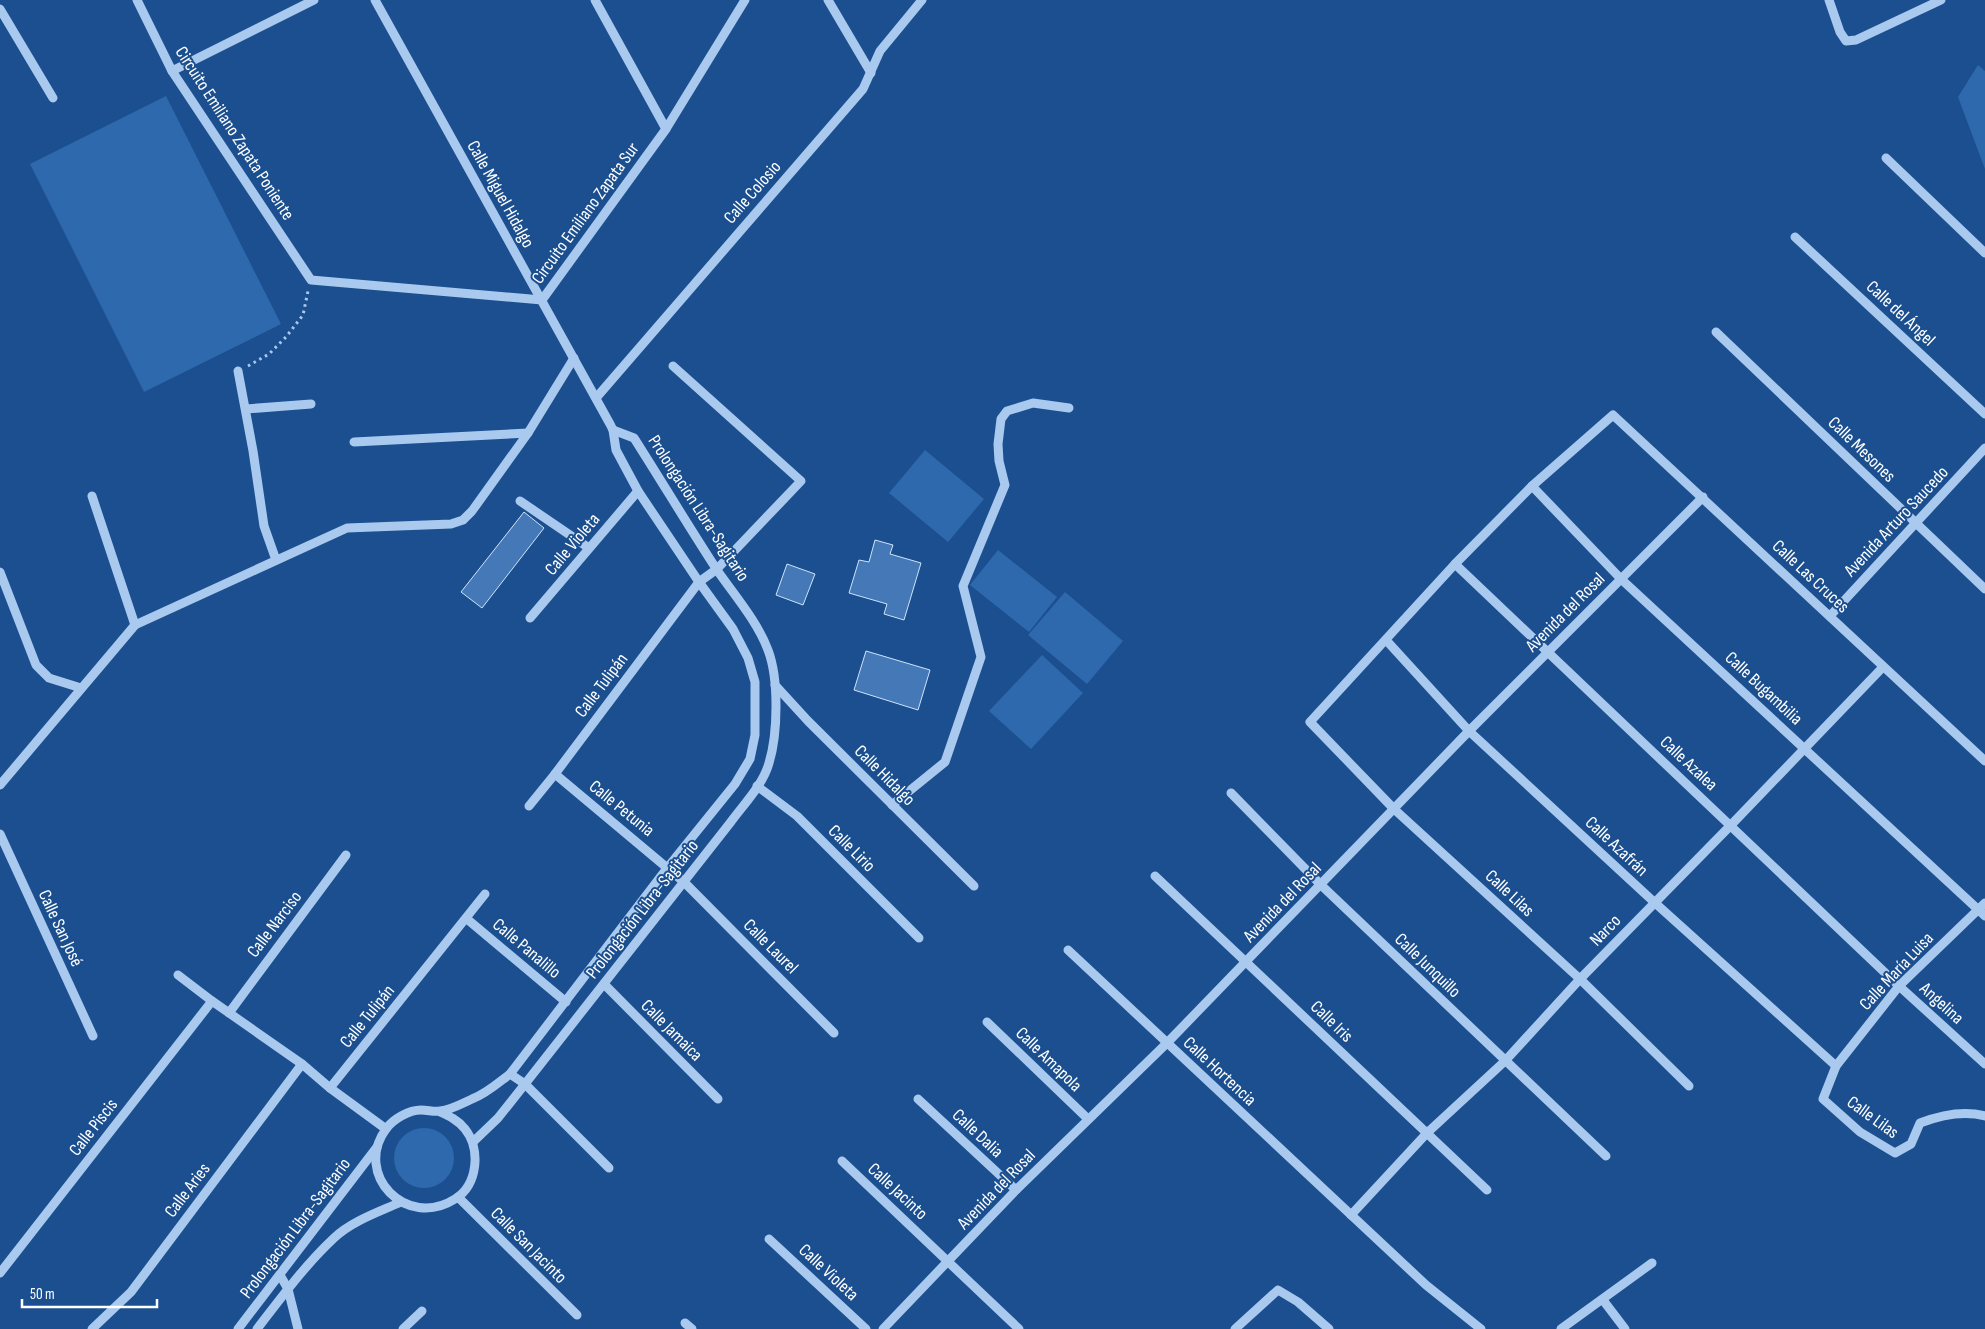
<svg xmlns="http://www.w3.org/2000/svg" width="1985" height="1329" font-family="'Sofia Sans Condensed',sans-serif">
<rect width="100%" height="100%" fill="#1b4f8f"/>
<g fill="#2e69ad">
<path d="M1978,65L1985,71V169L1958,97Z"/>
<path d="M166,96L281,324L144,392L30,164Z"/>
<path d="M925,450L984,499L948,542L889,493Z"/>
<path d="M998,550L1057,597L1029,632L970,585Z"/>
<path d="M1065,592L1123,641L1087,684L1028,635Z"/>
<path d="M1042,655L1083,693L1031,749L989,711Z"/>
<circle cx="424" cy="1158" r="30"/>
</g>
<g fill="#4478b7" stroke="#cfe3fa">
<path d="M524,512L544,528L482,608L461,592Z"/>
<path d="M875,540L893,545L890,554L921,563L904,620L884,614L887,604L849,593L859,560L869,562Z"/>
<path d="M787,564L815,574L803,605L776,595Z"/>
<path d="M866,651L930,670L918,710L854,690Z"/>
</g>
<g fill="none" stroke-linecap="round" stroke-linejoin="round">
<path stroke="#a9c9ee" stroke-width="3" stroke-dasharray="2.5 4" stroke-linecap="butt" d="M248,366L269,354L286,337L303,315L308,291"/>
<g stroke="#a9c9ee" stroke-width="9">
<path d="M137,0L172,71L311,280L542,300L666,129L745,0"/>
<path d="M375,0L610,424L613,430L616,450L638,491L699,582L733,629L748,658L755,682V735L750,759L735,784L668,867L510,1074C498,1083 486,1094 472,1099C463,1103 451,1110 440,1111C434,1112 428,1110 421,1110C409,1110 393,1119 386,1129C353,1174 406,1230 455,1199C478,1185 481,1149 465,1129C458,1120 449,1116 440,1112"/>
<path d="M595,0L666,129"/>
<path d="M828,0L871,73"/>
<path d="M1829,0L1840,32L1846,41L1856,40L1941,0"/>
<path d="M0,9L53,98"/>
<path d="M172,71L314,0"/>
<path d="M1886,158L1985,253"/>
<path d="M1795,237L1985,414"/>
<path d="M1716,332L1985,589"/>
<path d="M238,371L253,451L264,526L276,560"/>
<path d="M596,398L863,89L880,51L922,0"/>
<path d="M246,409L311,404"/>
<path d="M354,442L528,433"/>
<path d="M1532,486L1621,579L1985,916"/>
<path d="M92,496L135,625"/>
<path d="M520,501L589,548"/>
<path d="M1455,564L1899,986L1985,1064"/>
<path d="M0,572L36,665L49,678L81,688"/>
<path d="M1830,616L1985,448"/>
<path d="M530,618L638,491"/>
<path d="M1386,640L1469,731L1654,902L1836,1066"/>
<path d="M775,685L808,721L974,886"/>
<path d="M555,774L684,882L834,1033"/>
<path d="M0,785L135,625L347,528L451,524L463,520L472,511L528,433L574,358"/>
<path d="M757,786L797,816L919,938"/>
<path d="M1231,793L1321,885L1606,1156"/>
<path d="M892,805L945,762L981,657L963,586L1005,485L999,461L998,444L1001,419L1007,411L1033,403L1069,408"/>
<path d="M529,806L555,774L699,582L717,569L801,481L673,366"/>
<path d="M0,834L93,1036"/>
<path d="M1155,876L1487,1190"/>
<path d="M1985,903L1899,986L1836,1066L1823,1099L1860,1132L1895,1153L1911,1144L1920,1123C1941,1115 1963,1110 1985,1116"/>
<path d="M467,919L566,1002"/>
<path d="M1068,950L1426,1285L1481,1329"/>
<path d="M178,975L212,1001L302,1064L330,1088L386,1129"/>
<path d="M604,984L718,1099"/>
<path d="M229,1013L346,855"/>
<path d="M987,1022L1088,1119"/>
<path d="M510,1074L525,1084L609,1168"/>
<path d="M1689,1086L1580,979L1394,809L1310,722L1455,564L1532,486L1613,415L1985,761"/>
<path d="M330,1088L485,894"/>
<path d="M918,1099L1016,1190"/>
<path d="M473,1142L498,1118L525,1084L730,823C743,805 763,785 769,763C778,733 779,679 768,650C757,621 735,596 717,570C689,527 662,482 634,438L613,430"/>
<path d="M842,1161L1019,1329"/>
<path d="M458,1197L577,1315"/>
<path d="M1351,1215L1427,1133L1505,1061L1580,979L1731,825L1883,667"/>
<path d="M769,1239L866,1329"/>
<path d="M0,1273L212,1001"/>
<path d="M280,1275L288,1289L298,1329"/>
<path d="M1603,1300L1625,1329"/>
<path d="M685,1323L692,1329"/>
<path d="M92,1329L131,1292L302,1064"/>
<path d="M238,1329L377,1147"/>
<path d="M257,1329C281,1298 305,1265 334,1238C352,1221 379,1212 401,1202"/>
<path d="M403,1329L422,1311"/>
<path d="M883,1329L1016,1190L1167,1043L1469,731L1703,497"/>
<path d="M1235,1329L1278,1290L1298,1302L1329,1329"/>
<path d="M1561,1329L1652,1263"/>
</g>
</g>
<g text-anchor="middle" stroke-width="4" stroke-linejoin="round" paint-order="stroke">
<g font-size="18" fill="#fff" stroke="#1b4f8f">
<text transform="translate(235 133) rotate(57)" y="6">Circuito Emiliano Zapata Poniente</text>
<text transform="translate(752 192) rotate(-49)" y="6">Calle Colosio</text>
<text transform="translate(501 194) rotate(61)" y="6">Calle Miguel Hidalgo</text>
<text transform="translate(585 213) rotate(-54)" y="6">Circuito Emiliano Zapata Sur</text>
<text transform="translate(1901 313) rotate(43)" y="6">Calle del Ángel</text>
<text transform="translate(1862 449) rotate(44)" y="6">Calle Mesones</text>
<text transform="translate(699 508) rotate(57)" y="6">Prolongación Libra-Sagitario</text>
<text transform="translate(1896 521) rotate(-47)" y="6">Avenida Arturo Saucedo</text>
<text transform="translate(572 544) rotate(-50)" y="6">Calle Violeta</text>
<text transform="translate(1811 576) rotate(43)" y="6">Calle Las Cruces</text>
<text transform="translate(1565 612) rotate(-45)" y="6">Avenida del Rosal</text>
<text transform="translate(601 685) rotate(-53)" y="6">Calle Tulipán</text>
<text transform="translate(1764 688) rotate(43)" y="6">Calle Bugambilia</text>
<text transform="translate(1689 763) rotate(43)" y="6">Calle Azalea</text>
<text transform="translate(885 775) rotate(45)" y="6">Calle Hidalgo</text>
<text transform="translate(622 808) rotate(39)" y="6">Calle Petunia</text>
<text transform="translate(1617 846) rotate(43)" y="6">Calle Azafrán</text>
<text transform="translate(852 848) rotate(45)" y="6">Calle Lirio</text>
<text transform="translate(1510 893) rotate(43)" y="6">Calle Lilas</text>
<text transform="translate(1282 902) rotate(-46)" y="6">Avenida del Rosal</text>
<text transform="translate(642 909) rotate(-52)" y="6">Prolongación Libra-Sagitario</text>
<text transform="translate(274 924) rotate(-53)" y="6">Calle Narciso</text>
<text transform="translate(61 928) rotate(65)" y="6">Calle San José</text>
<text transform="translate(1605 930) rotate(-46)" y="6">Narco</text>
<text transform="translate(771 946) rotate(45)" y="6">Calle Laurel</text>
<text transform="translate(527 948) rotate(40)" y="6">Calle Panalillo</text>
<text transform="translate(1428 965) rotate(44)" y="6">Calle Junquillo</text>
<text transform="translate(1896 971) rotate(-47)" y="6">Calle María Luisa</text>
<text transform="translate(1942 1003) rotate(42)" y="6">Angelina</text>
<text transform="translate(367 1016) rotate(-51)" y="6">Calle Tulipán</text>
<text transform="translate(1332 1021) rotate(44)" y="6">Calle Iris</text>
<text transform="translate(672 1030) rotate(45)" y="6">Calle Jamaica</text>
<text transform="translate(1049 1059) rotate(44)" y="6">Calle Amapola</text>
<text transform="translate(1220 1071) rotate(43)" y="6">Calle Hortencia</text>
<text transform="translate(1873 1117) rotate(36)" y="6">Calle Lilas</text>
<text transform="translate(93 1127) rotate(-52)" y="6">Calle Piscis</text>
<text transform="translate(978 1133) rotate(43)" y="6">Calle Dalia</text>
<text transform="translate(996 1189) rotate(-46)" y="6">Avenida del Rosal</text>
<text transform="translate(187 1190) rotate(-53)" y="6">Calle Aries</text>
<text transform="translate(898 1191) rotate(43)" y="6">Calle Jacinto</text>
<text transform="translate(295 1228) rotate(-53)" y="6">Prolongación Libra-Sagitario</text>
<text transform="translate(529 1245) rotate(45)" y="6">Calle San Jacinto</text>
<text transform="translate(829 1272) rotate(43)" y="6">Calle Violeta</text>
</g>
</g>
<path d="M22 1299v8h135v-8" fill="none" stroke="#ffffff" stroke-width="2.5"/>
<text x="30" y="1299" font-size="15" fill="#ffffff" stroke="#1b4f8f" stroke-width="4" paint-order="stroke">50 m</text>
</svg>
